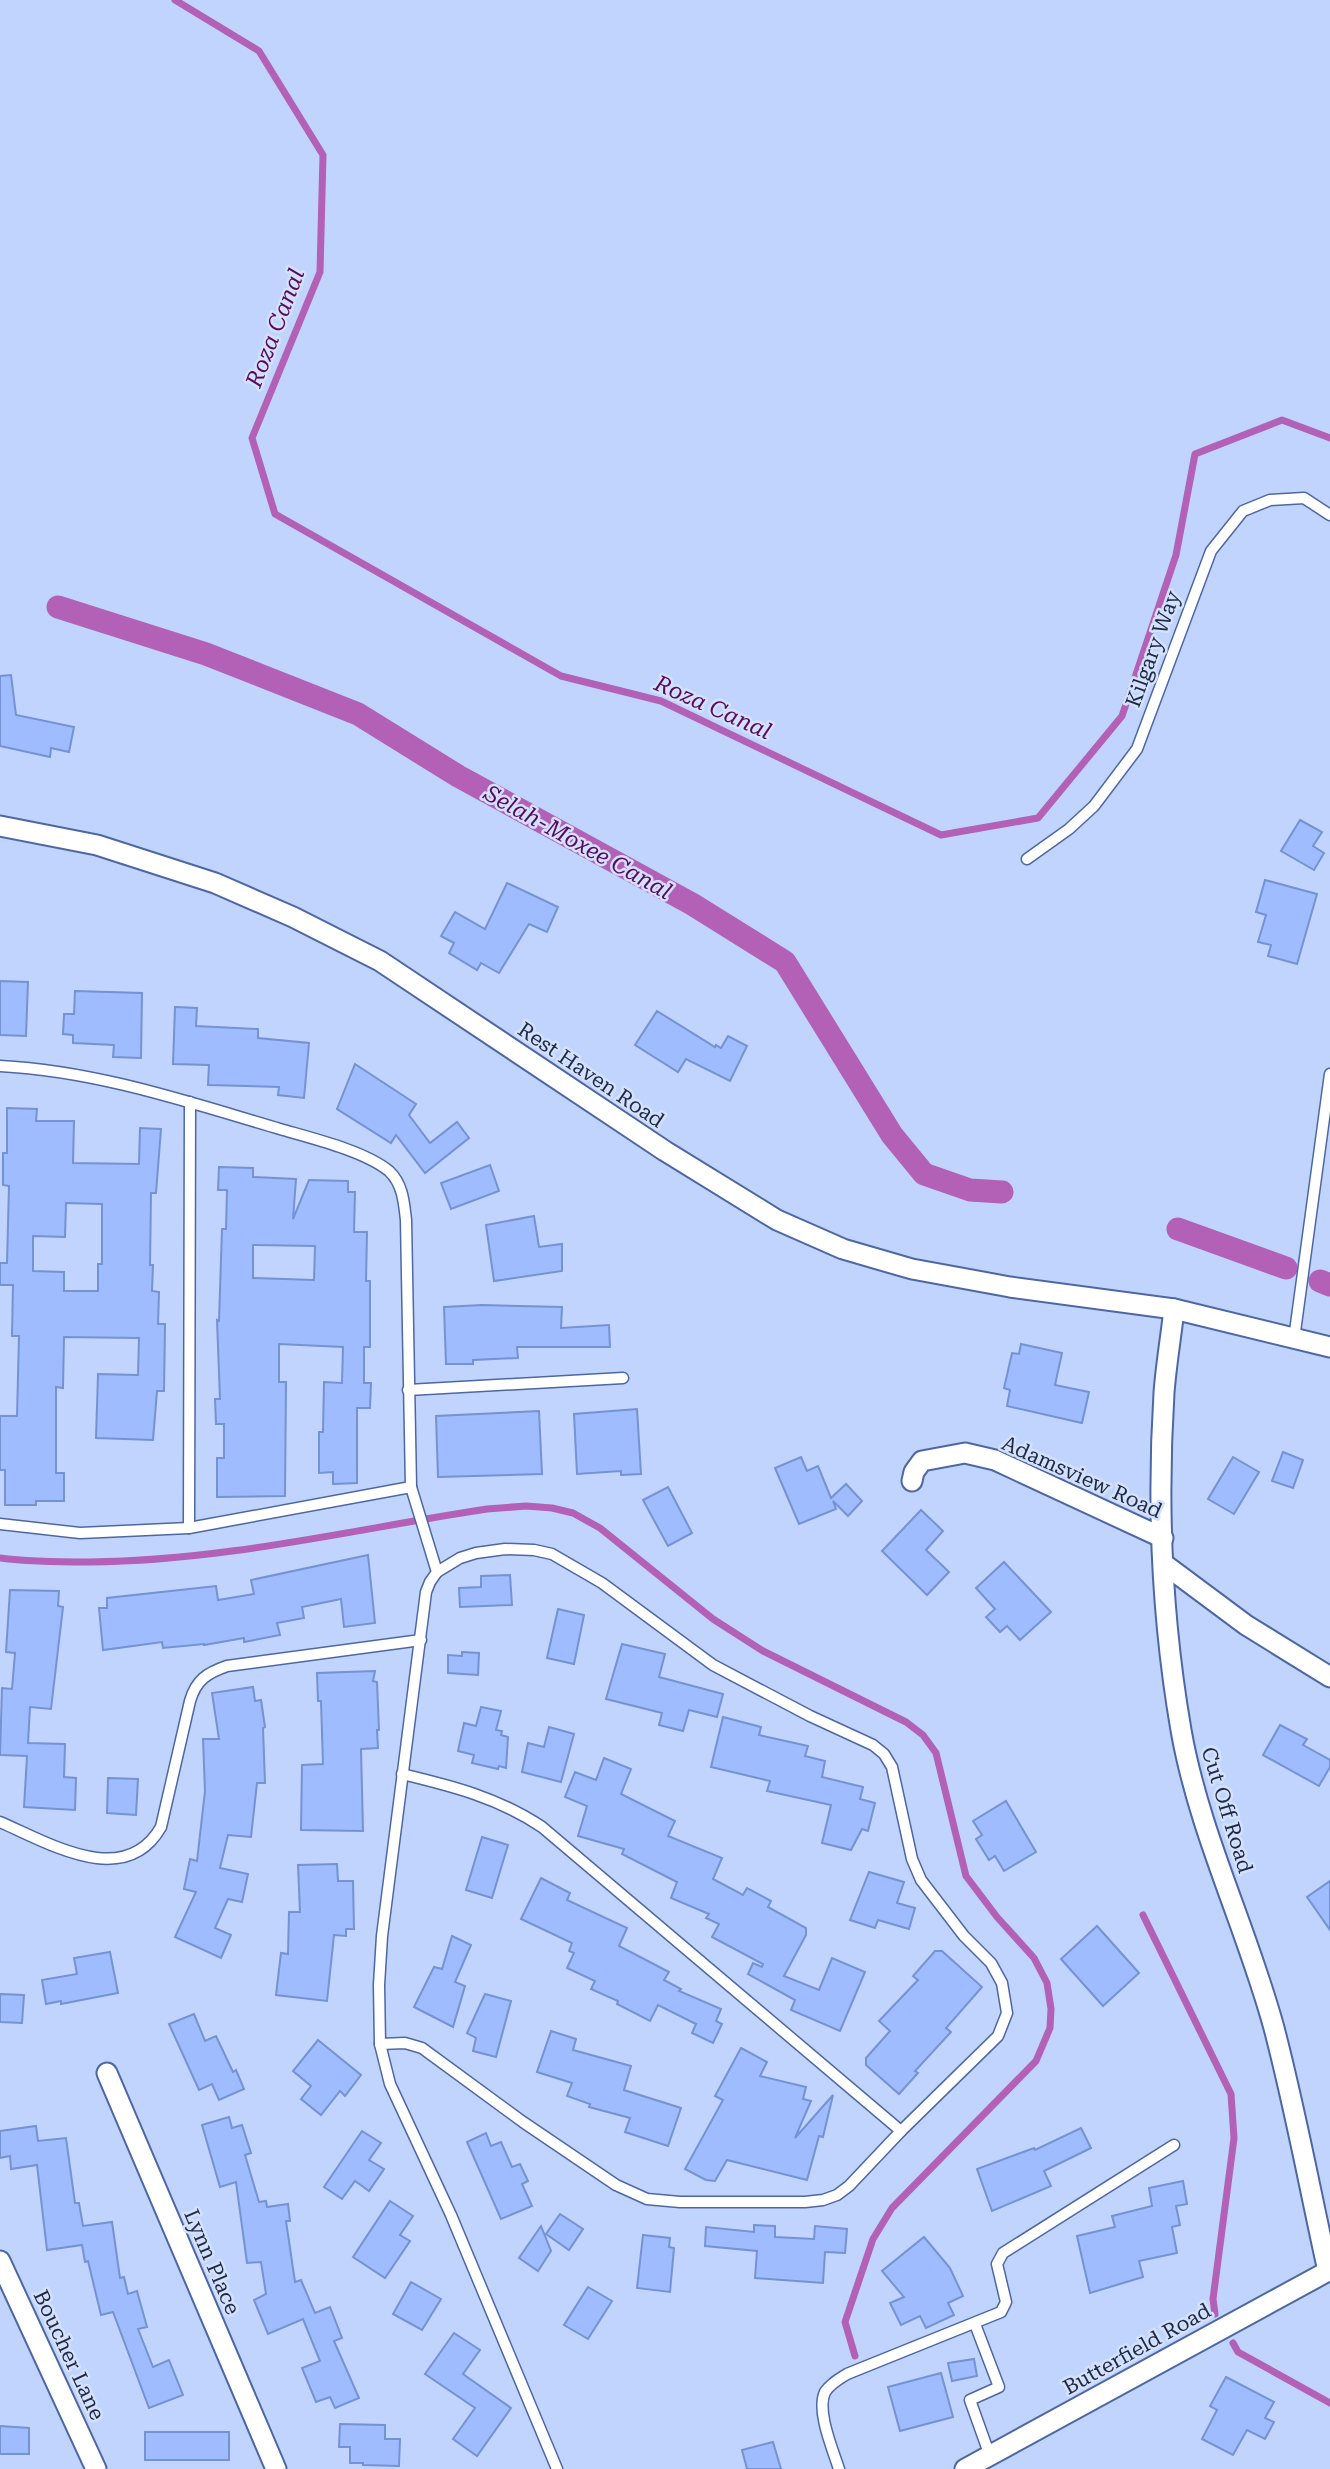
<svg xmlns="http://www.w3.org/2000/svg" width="1330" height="2469" font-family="'Roboto Serif',serif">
<rect width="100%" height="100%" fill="#c1d4fd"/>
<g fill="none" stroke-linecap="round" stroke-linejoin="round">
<g stroke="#b261b6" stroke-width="7">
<path d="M175,0L259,51L323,155L320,272L252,438L275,514L561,676L661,701L941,835L1038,818L1122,716L1176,555L1195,454L1282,420L1330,438"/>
<path d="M0,1558C30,1562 60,1562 90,1562C224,1561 355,1529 487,1509L526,1506L552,1508L573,1513L600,1528L713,1619L763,1651L906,1722L923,1735L936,1753L966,1876L997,1917L1034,1958L1047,1983L1051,2009L1050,2028L1036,2061L892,2208L873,2239L845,2322L855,2356"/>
<path d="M1143,1915L1231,2094L1234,2138L1213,2299L1215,2314"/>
<path d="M1233,2343L1238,2352L1330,2403"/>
</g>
<g stroke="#b261b6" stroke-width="23">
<path d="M58,607L206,654L358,714L458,776L692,904L785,962L892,1135L924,1174L970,1190L1002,1192"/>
<path d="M1178,1229L1286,1268"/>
<path d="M1320,1281L1330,1285"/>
</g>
</g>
<g fill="#9ebcff" stroke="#7592d1" stroke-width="2" fill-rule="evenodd">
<path d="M11,675L16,715L74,727L69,752L51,748L50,757L0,746V676Z"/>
<path d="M1300,820L1322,832L1313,846L1324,853L1314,870L1281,851Z"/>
<path d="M1265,880L1317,894L1297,964L1268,956L1271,945L1258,942L1266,915L1256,912Z"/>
<path d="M507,883L558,907L547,932L529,924L499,973L481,963L477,970L449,953L454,943L441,936L455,912L485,929Z"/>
<path d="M0,981L28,982L26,1036L0,1035Z"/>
<path d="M75,991L142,993L141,1058L113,1057L114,1045L73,1043V1035L63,1034L64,1014H74Z"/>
<path d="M175,1007L197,1008L196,1026L258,1029V1038L309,1043L304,1098L278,1095L279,1087L208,1085L209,1065L173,1064Z"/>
<path d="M657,1011L715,1047L716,1045L721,1048L728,1036L747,1046L730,1081L686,1059L678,1072L635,1045Z"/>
<path d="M355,1064L416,1104L409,1115L430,1143L457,1122L469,1138L425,1173L396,1135L391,1143L337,1109Z"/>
<path d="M7,1108L37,1109L36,1121H74L73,1163L139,1164L140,1128L161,1129L156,1193H151L150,1265H153L152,1291L159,1292L158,1324H165L164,1391H157L153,1440L96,1438L98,1374L138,1375L139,1338L64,1337L63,1388L56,1387V1473H64V1501H36V1505H5V1470H0V1416H17L19,1336H12L13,1285H0V1263H7L9,1186L3,1185V1153H7ZM66,1203L102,1204V1264H98V1291H64V1272L33,1271V1236L65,1237Z"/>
<path d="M490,1165L499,1191L451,1209L441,1183Z"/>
<path d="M219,1167L253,1168V1177L296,1179L293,1219L309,1180L348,1181V1192H355L354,1232H367L366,1281H370V1347H364V1383H371L370,1408H357V1483L333,1484V1472L319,1473V1432H323L324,1382L342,1383L343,1347L279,1344V1382H286L285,1496L217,1497V1458H224V1424H216L215,1399H220L217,1320L219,1321L222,1229H226L227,1190H218ZM253,1245L315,1246L314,1280L253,1278Z"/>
<path d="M534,1216L539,1247L562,1244V1271L494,1281L486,1225Z"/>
<path d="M482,1305L562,1307L561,1328L609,1325L610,1347H517L518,1358L473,1360V1364H446L444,1307Z"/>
<path d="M1021,1344L1062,1353L1055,1385L1089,1392L1082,1423L1007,1406L1010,1390L1004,1388L1012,1353L1019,1354Z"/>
<path d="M637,1409L641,1474L621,1475V1471L577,1474L574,1414Z"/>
<path d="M539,1411L542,1474L438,1477L436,1416Z"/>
<path d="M1283,1452L1303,1460L1293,1488L1272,1481Z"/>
<path d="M801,1457L807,1471L818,1466L831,1498L846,1484L862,1501L848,1516L833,1501L836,1509L799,1524L775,1468Z"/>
<path d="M1233,1457L1259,1472L1234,1514L1208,1499Z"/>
<path d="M668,1487L692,1533L668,1546L643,1500Z"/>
<path d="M921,1510L943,1531L926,1550L949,1572L927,1595L882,1551Z"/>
<path d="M368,1555L375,1623L344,1627L341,1599L302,1607L304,1618L277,1623L280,1635L244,1642V1638L204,1645V1644L163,1648L162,1642L103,1650L99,1608H107V1598L216,1586L218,1600L254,1594L251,1580Z"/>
<path d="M1004,1562L1051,1612L1020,1640L1007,1626L1000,1632L986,1617L995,1609L976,1588Z"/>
<path d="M510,1575L512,1605L460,1607L459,1588L481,1587V1576Z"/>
<path d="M10,1590L59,1591L58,1606L63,1607L51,1709L30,1707L28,1743L65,1744L64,1777L76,1778L75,1810L24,1807L27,1756L0,1755L2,1688L12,1689L15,1653L6,1652Z"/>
<path d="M558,1609L584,1615L574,1664L547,1658Z"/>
<path d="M622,1644L665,1654L659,1677L723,1694L717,1717L689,1710L683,1731L659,1725L662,1713L606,1699Z"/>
<path d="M462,1652L479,1653L478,1675L448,1673V1655L462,1656Z"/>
<path d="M375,1671L373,1681L377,1682L379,1730H377L378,1748L361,1749L363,1831L301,1830L302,1765L323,1764L321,1701H318L317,1673Z"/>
<path d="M253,1687L255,1701L261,1700L265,1727L263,1728L265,1783H257L251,1837L228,1835L220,1868L248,1874L242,1902L228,1899L215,1928L231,1935L221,1958L175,1937L196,1892L184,1889L190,1859L197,1861L205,1791L203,1739H219L212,1693Z"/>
<path d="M481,1707L501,1711L496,1730L502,1731L501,1735L508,1737L506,1768L499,1766L498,1769L472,1763L474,1755L458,1751L464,1723L476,1726Z"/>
<path d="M723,1717L761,1727L759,1735L808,1746L805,1756L825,1761L822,1777L863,1787L860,1799L875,1803L868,1831L862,1829L851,1850L822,1843L831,1805L767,1791L770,1781L711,1767Z"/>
<path d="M1280,1725L1307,1739L1303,1745L1330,1760V1767L1319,1786L1263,1755Z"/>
<path d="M549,1727L574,1734L561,1782L522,1772L528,1743L544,1747Z"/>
<path d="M604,1758L631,1769L621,1794L675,1821L668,1836L722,1858L713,1879L743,1895L747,1888L771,1901L768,1907L806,1928V1935L784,1976L819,1990L832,1958L865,1972L840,2031L791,2010L795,2000L748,1974L753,1963L762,1967L763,1964L712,1937L719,1924L706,1918L709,1914L671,1898L677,1882L622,1854L624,1849L578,1836L587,1806L565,1797L575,1772L596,1780Z"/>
<path d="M108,1778L138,1779L136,1815L107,1813Z"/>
<path d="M1006,1801L1036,1852L1004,1871L995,1856L989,1860L976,1839L982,1835L973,1821Z"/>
<path d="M482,1837L508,1845L492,1898L466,1890Z"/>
<path d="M337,1864L338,1881H353L354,1929H346V1936L334,1935L327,2001L276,1995L281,1953L288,1954L289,1912H300L298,1865Z"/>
<path d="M869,1872L904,1882L897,1903L915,1908L909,1929L878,1920L875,1928L850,1920Z"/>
<path d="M541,1878L570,1893L567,1900L627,1928L619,1946L669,1972L664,1980L681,1989L679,1991L721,2009L716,2021L722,2024L713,2043L692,2033L696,2024L658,2005L650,2021L617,2004L618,2001L591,1989L595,1981L567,1968L574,1953L569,1951L572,1943L521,1919Z"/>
<path d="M1330,1881V1930L1307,1897Z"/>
<path d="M1097,1926L1139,1973L1103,2006L1061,1959Z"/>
<path d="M452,1936L471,1945L455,1982L465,1986L453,2027L414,2007L434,1967L442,1969Z"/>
<path d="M935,1951H942L982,1987L946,2028L951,2032L915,2071L918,2073L899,2094L866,2065V2058L890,2031L879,2021L918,1980L913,1976Z"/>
<path d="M110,1952L118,1993L61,2004V2001L46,2004L42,1980L77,1974L74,1958Z"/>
<path d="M0,1994L24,1995L22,2023L0,2022Z"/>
<path d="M485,1994L511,2001L496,2057L473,2051L476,2038L467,2033Z"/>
<path d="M194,2014L205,2041L216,2036L233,2072L236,2070L244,2089L219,2100L212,2084L199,2090L169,2024Z"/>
<path d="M551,2031L576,2039L573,2050L631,2066L624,2090L681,2108L668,2146L625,2132L630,2118L589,2107L590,2104L567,2096L572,2083L537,2072Z"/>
<path d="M318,2040L361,2075L345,2096L340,2091L321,2115L301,2099L311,2086L293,2071Z"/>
<path d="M741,2048L767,2062L760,2076L806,2087L803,2099L811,2101L795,2138L833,2095L823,2137L819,2136L807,2180L727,2160L715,2181L706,2180L685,2169L723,2100L715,2096Z"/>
<path d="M229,2117L232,2128L242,2125L251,2153L245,2155L259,2202L266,2201L267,2207L288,2204L290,2221H286L295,2282L301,2280L315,2313L330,2307L342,2338L334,2341L359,2398L335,2408L330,2397L316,2402L302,2368L320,2361L303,2319L268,2334L254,2300L266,2294L261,2262L247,2263L236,2182L220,2187L202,2125Z"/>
<path d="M36,2126L38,2141L66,2138L75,2203H79L83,2226L112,2222L120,2278L124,2277L128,2294L137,2291L147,2327L138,2329L153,2367L169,2360L183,2395L149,2408L113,2312L101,2315L88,2261L85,2262L82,2245L47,2250L37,2165L11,2169L10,2156L0,2158V2131Z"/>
<path d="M1081,2128L1091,2148L1044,2171L1051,2186L992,2211L977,2169L1034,2148L1035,2150Z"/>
<path d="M362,2131L381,2143L369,2160L384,2169L369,2191L355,2181L342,2199L324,2187Z"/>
<path d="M486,2133L491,2146L501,2142L512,2167L520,2164L528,2181L522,2184L532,2206L501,2219L467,2142Z"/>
<path d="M1183,2181L1187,2204L1176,2206L1180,2225L1172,2227L1177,2253L1139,2261L1143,2277L1090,2293L1077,2236L1115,2227L1112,2216L1152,2206L1149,2188Z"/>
<path d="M390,2201L413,2216L400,2235L410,2241L385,2278L353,2257Z"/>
<path d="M560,2214L583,2229L569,2250L546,2234Z"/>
<path d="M754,2225L775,2226V2237L814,2239L815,2226L847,2229L845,2253L825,2252L823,2283L755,2278L757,2251L705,2246L706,2227L754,2232Z"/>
<path d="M541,2226L551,2251L538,2271L519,2258Z"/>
<path d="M643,2235L670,2238L669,2247L674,2248L670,2292L637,2288Z"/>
<path d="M924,2237L950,2268L963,2296L948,2303L954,2315L926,2328L920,2316L901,2325L890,2303L904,2297L882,2271Z"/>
<path d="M411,2282L441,2299L422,2330L393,2314Z"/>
<path d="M588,2287L612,2301L588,2339L564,2325Z"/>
<path d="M454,2333L480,2350L463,2374L511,2408L477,2456L453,2439L475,2408L425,2374Z"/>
<path d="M974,2359L977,2376L952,2381L948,2363Z"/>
<path d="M941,2373L953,2417L900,2431L888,2387Z"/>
<path d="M1226,2377L1274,2402L1265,2418L1274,2422L1265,2439L1247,2430L1233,2455L1202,2439L1217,2410L1210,2406Z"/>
<path d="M340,2424L385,2425V2439H400L399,2466L363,2465V2463H350V2447H339Z"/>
<path d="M0,2426L29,2428V2454H0Z"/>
<rect x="145" y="2432" width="84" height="28"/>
<path d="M773,2442L781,2469H747L742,2450Z"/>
</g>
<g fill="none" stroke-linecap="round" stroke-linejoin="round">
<g stroke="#4d67a4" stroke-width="13">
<g id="service">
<path d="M1027,859L1069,829L1094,806L1137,749L1211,551L1243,511L1270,500L1304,498L1330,515"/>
<path d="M0,1066C97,1071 188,1102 280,1129C311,1138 365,1151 389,1171C403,1184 404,1203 406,1220L411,1487L437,1572L430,1582L426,1592L382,1936L379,1985L380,2044L390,2084L451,2215L557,2469"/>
<path d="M1294,1339L1330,1074"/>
<path d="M408,1390L623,1378"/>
<path d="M0,1524L80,1533L189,1528L411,1487"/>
<path d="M189,1528L190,1102"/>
<path d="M402,1774C452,1786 499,1798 542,1827L901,2131"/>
<path d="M0,1822C49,1843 125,1890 161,1827L190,1701C196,1680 207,1673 227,1666L421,1640"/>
<path d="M380,2044L405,2043L422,2048L523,2122L616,2185L647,2199L680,2202H805L823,2200L837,2195L849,2186L901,2131L998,2036L1007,2013L1002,1983L991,1963L964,1936L921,1880L912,1859L892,1767L884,1754L873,1745L810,1716L713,1665L602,1583L552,1554L534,1550L505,1549L476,1553L460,1558L437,1572"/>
<path d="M975,2324L999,2387L970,2400L990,2456"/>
<path d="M839,2469C833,2450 816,2411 825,2392C830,2384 839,2379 847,2374L1001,2312L1006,2302L997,2264L1003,2253L1174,2145"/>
</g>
</g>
<g stroke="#4d67a4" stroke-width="23">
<g id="minor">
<path d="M0,826L97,845L215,883L293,917L380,961L665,1151L777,1220L843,1249L912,1269L1010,1287L1174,1309L1330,1347"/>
<path d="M1174,1309C1171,1337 1166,1365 1164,1393C1157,1504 1162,1620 1181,1730C1199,1833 1247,1928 1274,2028C1295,2108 1310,2190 1328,2271"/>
<path d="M912,1481L914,1472L922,1461L965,1453L995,1460L1163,1538"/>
<path d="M1164,1564L1246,1625L1330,1677"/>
<path d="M107,2073L276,2469"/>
<path d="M0,2261L96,2469"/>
<path d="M965,2469L1330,2270"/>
</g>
</g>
<use href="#service" stroke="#fff" stroke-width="10"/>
<use href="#minor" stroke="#fff" stroke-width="19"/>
</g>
<g text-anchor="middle" stroke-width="5" stroke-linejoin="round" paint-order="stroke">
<g font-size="21" fill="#1e2943" stroke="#d4e1fd">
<text transform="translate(1153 649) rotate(-70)" y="7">Kilgary Way</text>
<text transform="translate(591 1075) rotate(34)" y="7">Rest Haven Road</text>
<text transform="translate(1082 1477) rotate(24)" y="7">Adamsview Road</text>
<text transform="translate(1227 1810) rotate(73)" y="7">Cut Off Road</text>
<text transform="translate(212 2262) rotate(67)" y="7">Lynn Place</text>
<text transform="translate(1137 2349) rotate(-29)" y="7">Butterfield Road</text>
<text transform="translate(69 2355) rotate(65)" y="7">Boucher Lane</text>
</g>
<g font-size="23" font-style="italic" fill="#590a5e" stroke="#d4e1fd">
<text transform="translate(275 328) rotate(-69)" y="8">Roza Canal</text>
<text transform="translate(713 707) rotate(24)" y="8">Roza Canal</text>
<text transform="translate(578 842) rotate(29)" y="8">Selah-Moxee Canal</text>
</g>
</g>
</svg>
